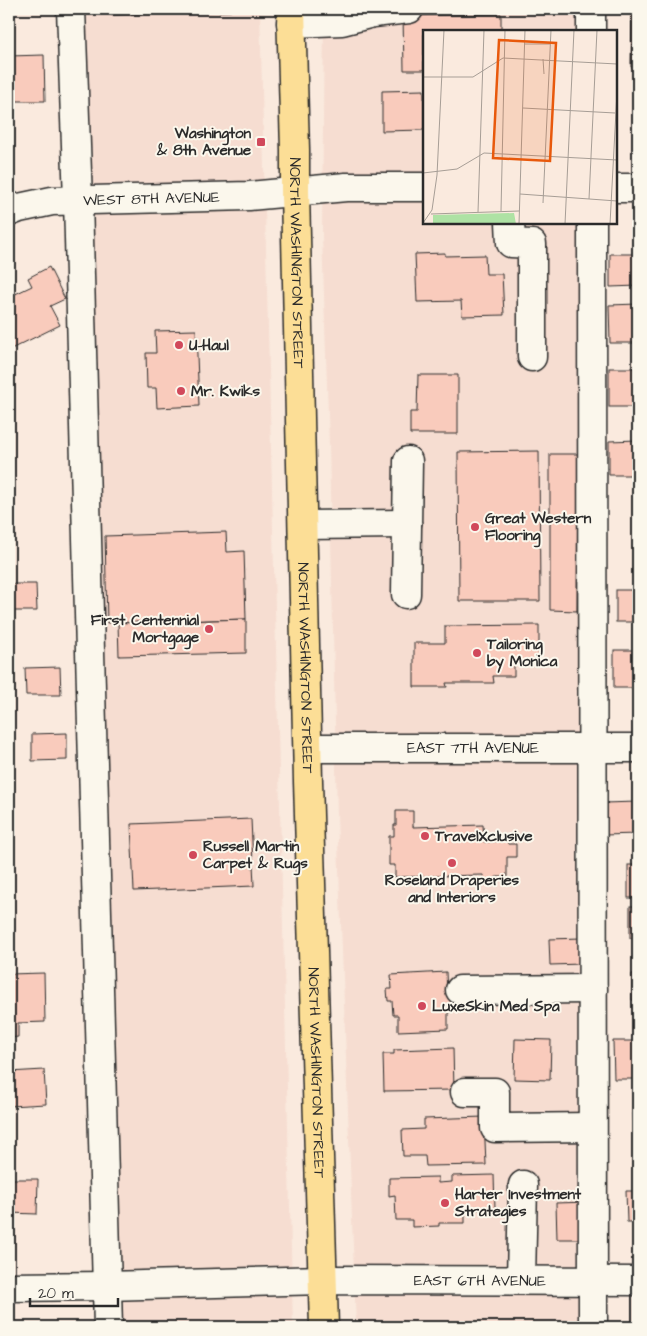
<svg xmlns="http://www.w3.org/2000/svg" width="647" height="1336" font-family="'Architects Daughter',sans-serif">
<rect width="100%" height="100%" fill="#faeade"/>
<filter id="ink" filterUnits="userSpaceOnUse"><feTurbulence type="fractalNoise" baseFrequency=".02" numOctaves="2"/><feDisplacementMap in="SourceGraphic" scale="10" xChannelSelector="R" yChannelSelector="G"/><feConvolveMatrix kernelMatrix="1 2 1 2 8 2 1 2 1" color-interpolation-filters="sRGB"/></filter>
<g filter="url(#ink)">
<g fill="#f6ddd1">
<path d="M70,9H260L293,1327H106Z"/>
<path d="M324,9H593V31H424V222L594,223L595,1327H356L337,815L329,444L322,236Z"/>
</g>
<g fill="#f9cbbc" stroke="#2b2b2b">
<path d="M110,9H231V11L111,15Z"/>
<path d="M632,9H638V67H631Z"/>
<path d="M501,14V31H424V70H404L403,16Z"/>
<path d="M44,55L45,101H10L9,56Z"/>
<path d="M424,90V130L382,131V91Z"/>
<path d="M445,253V256L485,255L486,274H502L504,315L462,316L461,301L417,302L415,254Z"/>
<path d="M610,254H638V286L610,287Z"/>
<path d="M49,267L65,299L50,306L60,325L9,350V297L32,286L28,278Z"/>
<path d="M638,304V343H610L609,305Z"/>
<path d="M196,330L199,406L157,408L156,388H147L146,353H156L155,331Z"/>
<rect x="609" y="368" width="29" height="39"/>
<path d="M418,375H458V434H410V412H417Z"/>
<path d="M638,440V475H609V441Z"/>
<path d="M539,451L540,601H459L458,452Z"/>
<path d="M550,454H578L577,611L550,610Z"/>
<path d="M226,532L227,552L244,551L246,619L107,623L105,536Z"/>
<path d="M9,584H36L37,611H9Z"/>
<rect x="616" y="590" width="22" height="32"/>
<path d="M246,619V653L119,656L118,623Z"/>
<path d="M539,625V663L514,664V676H493L494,683H446L447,687H414V643H445V626Z"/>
<rect x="614" y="650" width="24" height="38"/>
<path d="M60,667L61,695H26L25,668Z"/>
<path d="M67,733V760L32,761V734Z"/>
<path d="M637,802V834L604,835V803Z"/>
<path d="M396,811H413V827L483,825L484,842L508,841V844H516V857H507V877H496V881H484L483,875L395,877V865H389V836H394V825H396Z"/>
<path d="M251,819L254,886L134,891L131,824Z"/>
<rect x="628" y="865" width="10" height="33"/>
<rect x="630" y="906" width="8" height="32"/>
<path d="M581,938L582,964L550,965L549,939Z"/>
<path d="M446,972L447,995H451V1012H448V1029L398,1031V1015H393L392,1001H388L387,989H392L391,975Z"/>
<path d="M44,973L45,1022L18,1023V1037L9,1038V974Z"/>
<path d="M638,973V1000H632V974Z"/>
<path d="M515,1039L551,1040L550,1080L514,1079Z"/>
<path d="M613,1041H638V1079H614Z"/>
<path d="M453,1048L454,1090L384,1091L383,1054H394V1050Z"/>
<path d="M44,1070L46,1104L9,1106V1072Z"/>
<path d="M633,1105H638V1143H634Z"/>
<path d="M484,1117L486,1165L426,1166L425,1156H403L402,1130L424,1129V1119Z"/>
<path d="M494,1175L495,1209L465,1210V1223H439V1226L412,1227V1220H396L395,1195L389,1196V1178L438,1177V1183L452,1182V1176Z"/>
<path d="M9,1179H38L37,1214L9,1213Z"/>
<path d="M626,1191H638V1222H627Z"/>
<path d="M588,1202L589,1239H557L556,1203Z"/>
</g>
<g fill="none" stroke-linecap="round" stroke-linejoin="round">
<g stroke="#2b2b2b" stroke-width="31">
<g id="minor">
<path d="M71,9L78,200L108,1327"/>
<path d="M591,9V31"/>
<path d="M291,23L342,21L373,13L409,9"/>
<path d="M616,188H638"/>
<path id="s1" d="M9,212L19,208L52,201L249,196L346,187H424"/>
<path d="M510,222L511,243L532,244V357"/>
<path d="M592,222L593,1327"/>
<path d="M303,525L407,524"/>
<path d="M406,594L408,461"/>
<path id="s2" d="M308,748H638"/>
<path d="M460,990L593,989"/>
<path d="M465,1092H495V1128L592,1127"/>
<path d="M521,1280L523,1185"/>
<path id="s3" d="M9,1287L107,1286L323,1280L638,1281"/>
</g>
</g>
<g stroke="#2b2b2b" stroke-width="31">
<g id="major">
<path id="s4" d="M291,9L295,150V191L308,781L324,1327"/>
</g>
</g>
<use href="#minor" stroke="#fbf7ec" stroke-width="28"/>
<use href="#major" stroke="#fcde96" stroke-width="28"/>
</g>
</g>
<g fill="#d1495b" stroke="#fbf7ec" stroke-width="2">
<rect x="256" y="137" width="10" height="10" rx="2.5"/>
<circle cx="179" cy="345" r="5"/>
<circle cx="181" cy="391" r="5"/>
<circle cx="475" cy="527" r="5"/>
<circle cx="209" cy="629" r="5"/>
<circle cx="477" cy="653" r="5"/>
<circle cx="425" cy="836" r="5"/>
<circle cx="193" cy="855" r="5"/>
<circle cx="452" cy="863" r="5"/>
<circle cx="422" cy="1006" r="5"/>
<circle cx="445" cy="1203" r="5"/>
</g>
<g text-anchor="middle" stroke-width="4" stroke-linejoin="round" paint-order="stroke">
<g font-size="15" font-weight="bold" fill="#2b2b2b" stroke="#fbf7ec" text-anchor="start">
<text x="251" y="138" text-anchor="end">Washington<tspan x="251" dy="17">&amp; 8th Avenue</tspan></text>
<text x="189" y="350">U-Haul</text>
<text x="191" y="396">Mr. Kwiks</text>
<text x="485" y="523">Great Western<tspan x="485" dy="17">Flooring</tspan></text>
<text x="199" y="625" text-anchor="end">First Centennial<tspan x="199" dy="17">Mortgage</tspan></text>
<text x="487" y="649">Tailoring<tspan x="487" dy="17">by Monica</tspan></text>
<text x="435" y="841">TravelXclusive</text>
<text x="203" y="851">Russell Martin<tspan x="203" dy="17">Carpet &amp; Rugs</tspan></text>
<text x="452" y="885" text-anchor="middle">Roseland Draperies<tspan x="452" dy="17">and Interiors</tspan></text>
<text x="432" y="1011">LuxeSkin Med Spa</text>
<text x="455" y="1199">Harter Investment<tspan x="455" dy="17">Strategies</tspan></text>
</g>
<g font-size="15" fill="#2b2b2b" stroke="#fbf7ec">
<text dy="5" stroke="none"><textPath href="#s1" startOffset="144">WEST 8TH AVENUE</textPath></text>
<text dy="5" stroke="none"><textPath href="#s4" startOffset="254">NORTH WASHINGTON STREET</textPath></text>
<text dy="5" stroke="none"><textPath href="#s4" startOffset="659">NORTH WASHINGTON STREET</textPath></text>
<text dy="5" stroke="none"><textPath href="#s2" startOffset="165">EAST 7TH AVENUE</textPath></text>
<text dy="5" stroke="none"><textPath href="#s4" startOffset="1064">NORTH WASHINGTON STREET</textPath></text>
<text dy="5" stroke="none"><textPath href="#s3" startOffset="471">EAST 6TH AVENUE</textPath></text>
</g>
</g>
<g transform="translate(423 30)">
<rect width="194" height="194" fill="#faeade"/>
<path d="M91,183L93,194H10V185Z" fill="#aee2a4"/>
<path fill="none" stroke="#a79e96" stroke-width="1" d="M101,14H127M120,29L121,44M0,47H50L80,28L194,34M100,78L192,83M0,143L34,139L61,123L194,130M97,164L194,171M166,169L174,0M120,173L128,0M78,181L82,0M55,182L61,0M8,184L96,181M0,193L9,180L14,145L21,0M96,194L102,0M142,194L151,0M187,194L194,62"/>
<path fill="#e8590c" fill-opacity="0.15" stroke="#e8590c" stroke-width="2.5" d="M76,10L133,13L127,131L70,128Z"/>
<rect width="194" height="194" fill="none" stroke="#2b2b2b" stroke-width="2.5"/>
</g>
<rect width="647" height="1336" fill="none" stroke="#fbf7ec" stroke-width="30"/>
<rect x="15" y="15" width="617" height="1306" fill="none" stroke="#2b2b2b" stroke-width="2" filter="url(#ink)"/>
<path d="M30 1298v8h88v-8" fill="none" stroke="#2b2b2b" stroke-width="2.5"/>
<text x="38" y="1298" font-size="15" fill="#2b2b2b" stroke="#fbf7ec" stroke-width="4" paint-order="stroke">20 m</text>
</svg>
